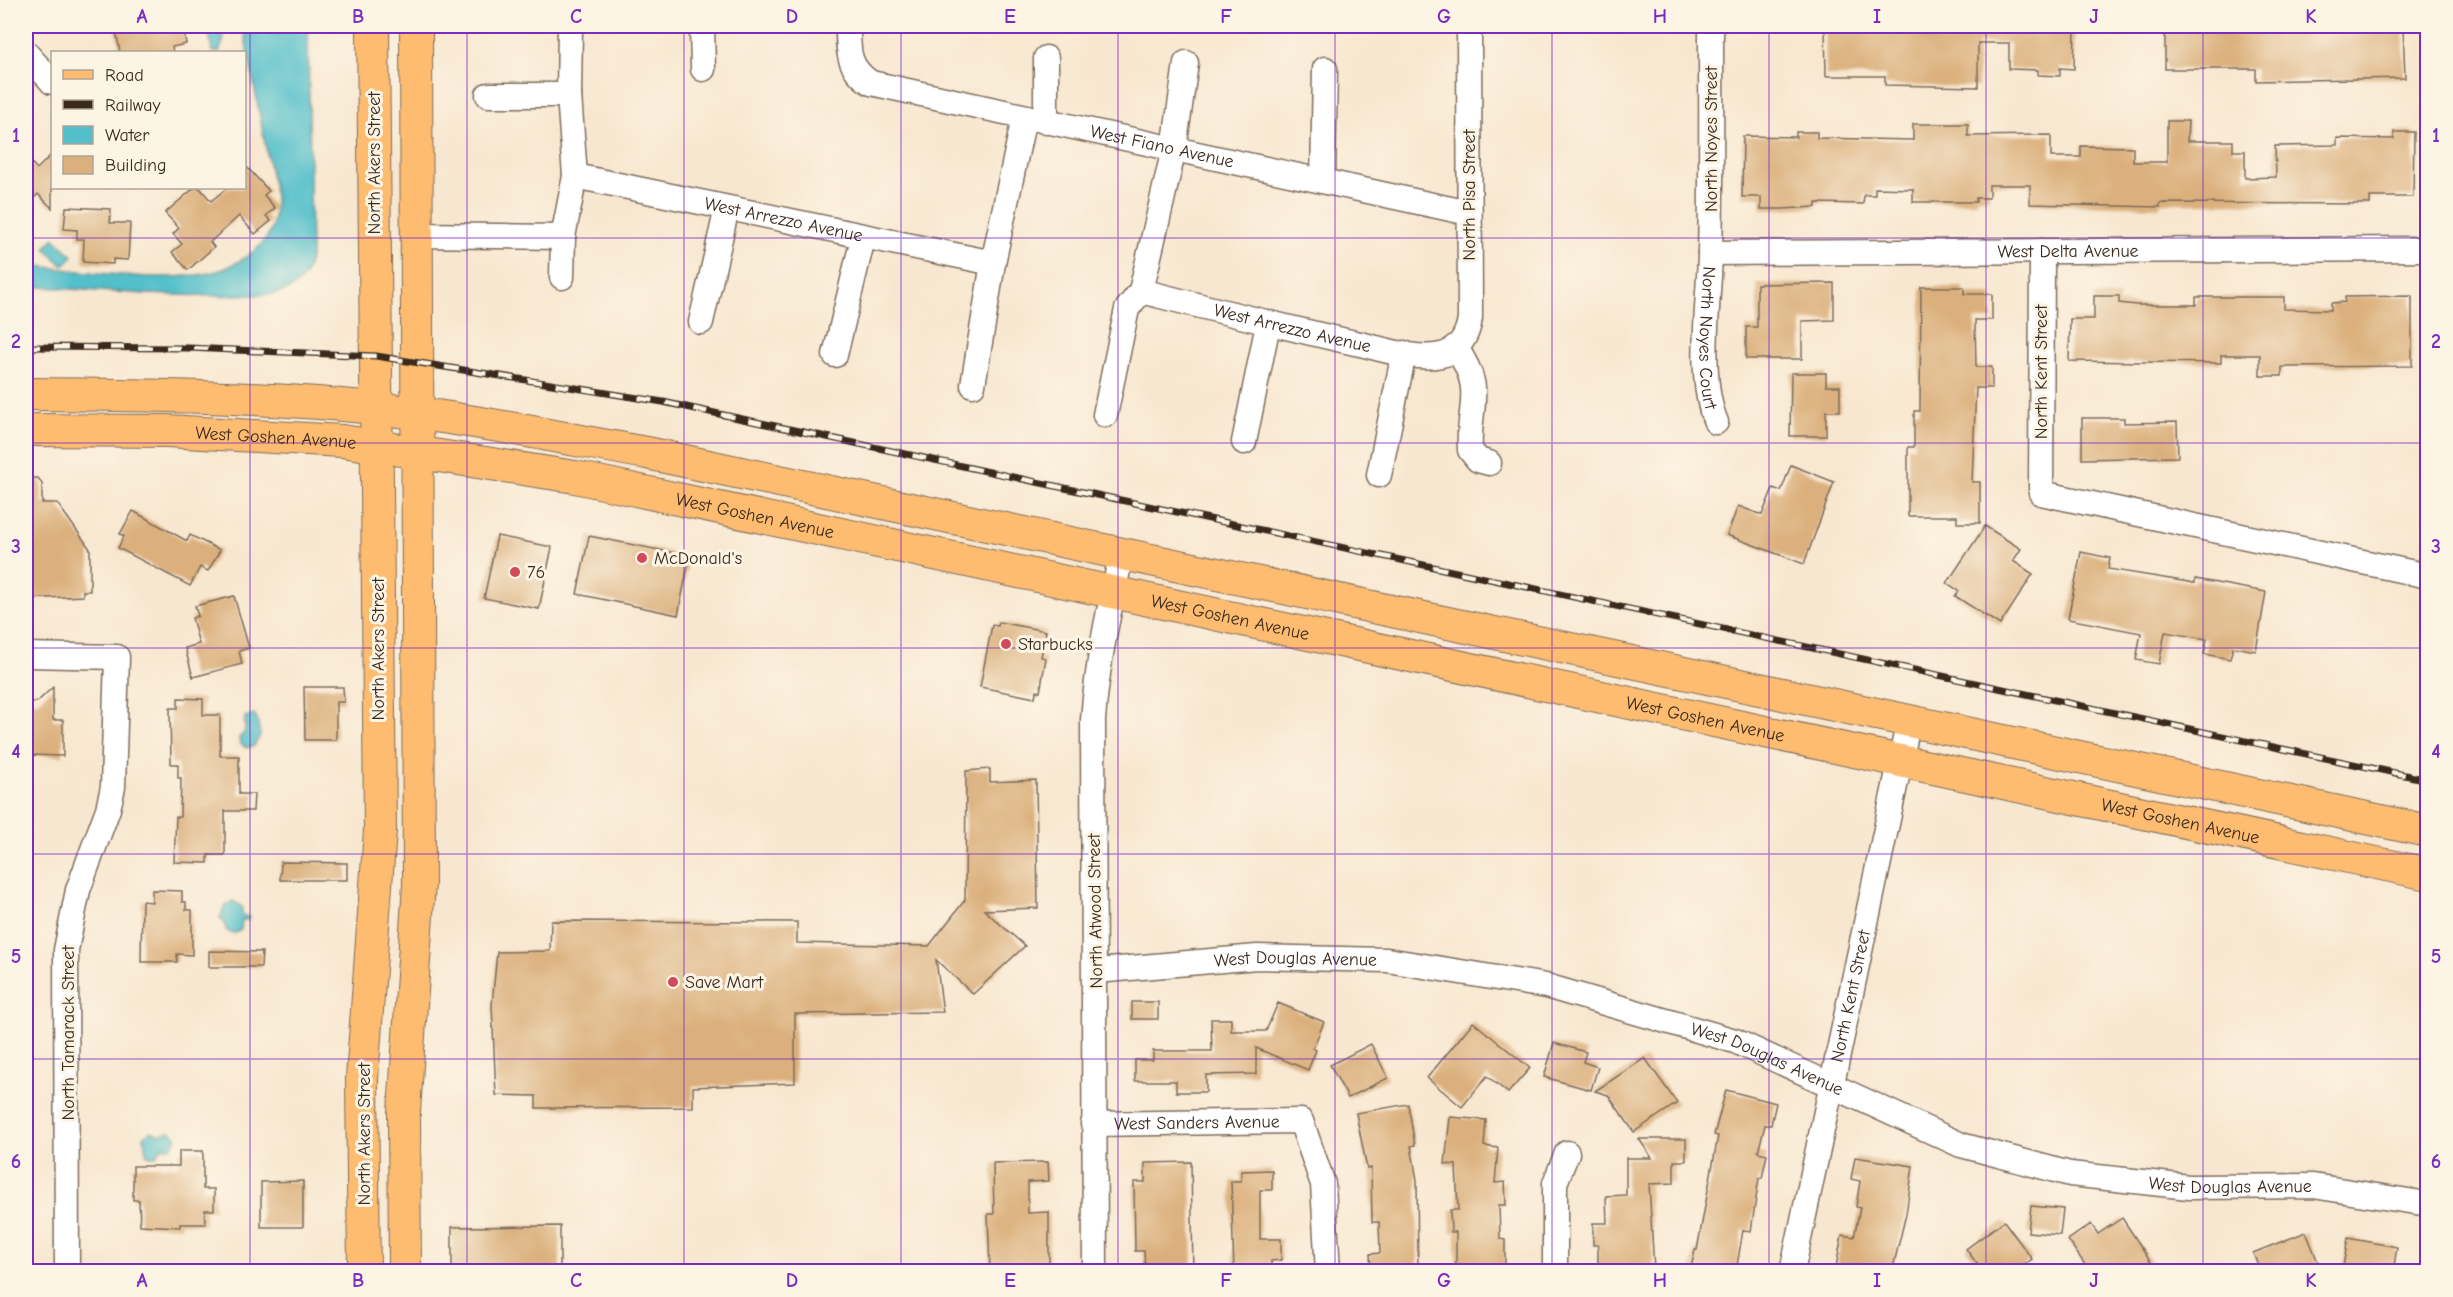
<svg xmlns="http://www.w3.org/2000/svg" width="2453" height="1297" font-family="'Comic Neue',sans-serif">
<rect width="100%" height="100%" fill="#fcf5e5"/>
<filter id="ink" filterUnits="userSpaceOnUse"><feTurbulence type="fractalNoise" baseFrequency=".0167" numOctaves="2"/><feDisplacementMap in="SourceGraphic" scale="12" xChannelSelector="R" yChannelSelector="G"/><feConvolveMatrix kernelMatrix="1 2 1 2 8 2 1 2 1" color-interpolation-filters="sRGB"/></filter>
<filter id="wash" filterUnits="userSpaceOnUse"><feTurbulence type="fractalNoise" baseFrequency=".008" numOctaves="4" result="noise"/><feDisplacementMap in="SourceGraphic" scale="24" xChannelSelector="R" yChannelSelector="G"/><feGaussianBlur stdDeviation="1.35" result="paint"/><feColorMatrix in="noise" values="0 0 0 0 0 0 0 0 0 0 0 0 0 0 0 0 0 1.4 0 .05"/><feComposite in="paint" operator="in"/></filter>
<g filter="url(#wash)">
<rect width="100%" height="100%" fill="#f8e7d0"/>
<g fill="#52bfca" stroke="#467474" stroke-width="1.5">
<path d="M212,26L217,27L224,39L219,52H212L209,32Z"/>
<path d="M243,26H308L311,253C309,267 305,281 291,288C276,296 258,295 242,295C170,298 97,290 26,286V265C80,270 157,284 210,273C230,269 261,251 270,232C275,221 275,208 275,196Z"/>
<path d="M54,238L73,256L63,266L45,248Z"/>
<path d="M254,714L257,718L260,735L254,746L246,748L240,743L239,738L245,732V717Z"/>
<path d="M233,901L242,907V915L249,917L248,920H242L241,930L233,934L226,930L224,922L220,918L224,907Z"/>
<path d="M150,1131L160,1134L171,1131L177,1138L171,1147H162L156,1156H149L146,1153L144,1137Z"/>
</g>
<g id="blocks">
<g fill="#dbb07d">
<path d="M115,26H183L186,44L172,47L173,52H120Z"/>
<path d="M1825,26L2075,27L2074,69L2060,68V76L2038,75V70L2009,69V43H1978V87L1885,85V76H1826Z"/>
<path d="M2165,26H2403L2405,78L2256,81V69H2165Z"/>
<path d="M2167,121H2188L2187,141H2233V151H2245V178L2276,177L2275,146L2337,145V138L2394,139V132H2414L2413,197H2370V204L2160,203V207L2030,204V185H1989V198H1976V202H1913V189L1875,188V195H1864L1863,204L1816,203V207L1782,209H1761V197H1742L1743,136L1796,137V132H1817V138L1913,140V124H1968V136L2051,135V157H2081V146L2133,147V162H2167Z"/>
<path d="M52,154V208L38,194L26,206V157L37,169Z"/>
<path d="M244,164L269,191L264,195L275,208L266,216L271,221L255,234L239,216L210,242L214,247L188,270L172,252L182,244L173,234L179,228L165,213L194,188H200L211,201L227,188H244Z"/>
<path d="M66,207L111,209L110,223H130L128,260L113,259V264L83,262L84,239H77V230L64,229Z"/>
<path d="M1834,283V320L1802,321V359H1746V327H1757V284Z"/>
<path d="M1921,287H1964V294H1992V320H1975L1976,367H1992V388H1976L1972,482H1980V523H1957V516H1908V447H1914V411H1920Z"/>
<path d="M2094,296H2119V303L2136,305H2196V297H2284V309L2331,310V303L2345,302V297L2412,296V366L2282,367V376H2260V355H2221V363L2069,361L2070,319H2094Z"/>
<path d="M1791,373H1826V386H1840V411H1826V436H1790Z"/>
<path d="M2082,418H2124V423L2177,422L2178,457L2082,459Z"/>
<path d="M1791,465L1834,482L1804,564L1727,535L1738,506L1762,515L1773,488L1781,491Z"/>
<path d="M26,478H38L42,483V503H57L90,549V591H83V596L26,599V575H28Z"/>
<path d="M133,511L187,541L190,535L220,550L208,571L200,567L190,586L118,548L124,536L120,534Z"/>
<path d="M1985,526L2021,549L2013,561L2033,574L2000,625L1955,596L1959,591L1947,583Z"/>
<path d="M497,536L552,547L539,609L484,598Z"/>
<path d="M589,536L690,556L678,615L577,594Z"/>
<path d="M2081,552L2110,558L2108,569L2195,583V579L2266,592L2256,651L2233,647L2230,659L2204,654L2207,639L2165,632L2159,664L2136,660L2141,633L2068,619Z"/>
<path d="M234,596L249,648L239,651L242,664L193,677L185,648L199,644L192,618L198,616L195,606Z"/>
<path d="M999,622L1046,631L1041,657L1046,658L1040,692L1036,691L1035,698L980,687L992,625L998,626Z"/>
<path d="M53,687V720H63V756L28,755L26,702H37Z"/>
<path d="M304,687H343L344,702H336V740H305Z"/>
<path d="M178,698L203,699V715H220V756H239V794H254L253,811H225V855H208V863L174,862L176,817H180L181,778H178V764H171L170,708H178Z"/>
<path d="M990,769V782L1036,780L1038,908L984,910L1025,946L973,994L936,960L943,1012L795,1014V1083L693,1087V1107L536,1108V1096L496,1095L492,1005L497,952L550,951L551,921L797,922V943L929,946L965,900L966,771Z"/>
<path d="M281,862L347,863V880H280Z"/>
<path d="M152,890L182,891V902H186V910H192V955L177,954V962H141L142,901L152,902Z"/>
<path d="M209,951L262,952L261,967H209Z"/>
<rect x="1132" y="1002" width="26" height="17"/>
<path d="M1278,1003L1324,1022L1313,1048L1316,1050L1308,1070L1256,1048V1074L1206,1075V1092H1176V1081H1135V1060H1153V1051H1212L1211,1019H1231V1031H1266Z"/>
<path d="M1473,1022L1530,1068L1508,1093L1487,1076L1462,1107L1427,1078Z"/>
<path d="M1554,1043L1586,1052L1583,1062L1598,1067L1591,1090L1544,1077Z"/>
<path d="M1371,1044L1388,1078L1348,1098L1330,1065Z"/>
<path d="M1645,1058L1677,1103L1634,1132L1608,1095L1595,1091Z"/>
<path d="M1726,1090L1776,1103L1771,1125H1765L1758,1152L1767,1154L1762,1178H1759L1751,1231L1743,1230L1736,1272H1690L1695,1250H1697L1718,1136L1714,1135Z"/>
<path d="M1408,1104L1415,1145L1411,1146L1417,1180L1418,1272H1371L1370,1254L1380,1253L1379,1222H1372L1371,1168L1367,1169L1356,1113Z"/>
<path d="M1450,1117L1486,1120L1484,1146L1498,1148L1495,1183L1505,1182L1506,1205H1499L1500,1239L1505,1240V1272H1456V1232H1451L1450,1210H1458L1456,1165L1445,1164Z"/>
<path d="M1639,1139H1686V1161H1674V1183L1649,1184L1654,1270L1607,1272V1266H1598V1245H1593V1223H1607L1606,1196L1626,1195V1158H1652Z"/>
<path d="M179,1151H203V1189H214V1210H205V1224H180V1227L140,1225L139,1200H133V1166H179Z"/>
<path d="M1855,1157L1913,1166L1906,1214L1892,1272H1835L1842,1235L1854,1237L1860,1208L1856,1207L1860,1181L1851,1179Z"/>
<path d="M1048,1162L1049,1181L1028,1182V1213L1049,1212V1272H990L988,1214H994L993,1163Z"/>
<path d="M1191,1162L1193,1272L1145,1271L1144,1251H1135L1134,1182H1145V1163Z"/>
<path d="M1272,1170V1190H1260V1239H1281V1260L1271,1261V1272H1234L1231,1181H1241V1171Z"/>
<path d="M303,1181V1227H261V1182Z"/>
<path d="M2031,1206L2063,1209L2060,1235L2028,1232Z"/>
<path d="M2122,1218L2154,1266L2146,1272H2090L2068,1240L2091,1224L2098,1234Z"/>
<path d="M2004,1221L2032,1259L2015,1272H1983L1966,1249Z"/>
<path d="M560,1226V1272H452V1227Z"/>
<path d="M2306,1232L2322,1272H2261L2253,1253Z"/>
<path d="M2348,1238L2397,1247L2393,1272H2342Z"/>
</g>
</g>
</g>
<g filter="url(#ink)">
<use href="#blocks" fill-opacity="0" stroke="#7d6c5c" stroke-width="1.5"/>
<g fill="none" stroke-linecap="round" stroke-linejoin="round">
<g stroke="#7d6c5c" stroke-width="27">
<g id="minor">
<path d="M702,26L703,69"/>
<path id="s1" d="M848,26C848,52 848,68 871,83L1469,213"/>
<path id="s2" d="M1711,26C1711,102 1712,178 1710,254C1709,303 1697,378 1716,422"/>
<path d="M26,53L52,82"/>
<path d="M488,95H569"/>
<path d="M1046,122V58"/>
<path id="s3" d="M575,176L993,263"/>
<path d="M1323,181L1325,69"/>
<path d="M418,235L563,237"/>
<path d="M2042,251L2041,493L2428,576"/>
<path id="s4" d="M1710,253L2428,249"/>
<path d="M562,277L563,237L575,176L569,95L570,26"/>
<path id="s5" d="M1141,291C1212,309 1283,327 1355,343C1381,348 1415,361 1441,355C1459,352 1468,334 1470,318L1469,26"/>
<path d="M701,322L727,208"/>
<path d="M1455,347C1487,391 1467,406 1470,450L1478,460L1489,463"/>
<path d="M835,355L863,238"/>
<path d="M973,385L993,263L1024,118"/>
<path d="M1105,415L1127,309L1141,291L1174,149L1186,63"/>
<path d="M1244,442L1268,324"/>
<path d="M1379,475L1404,353"/>
<path d="M26,655L117,657L113,787L108,809L78,890L66,950L67,1272"/>
<path id="s6" d="M1096,971L1257,957L1387,960L1546,986L1735,1041L1961,1145L2070,1174L2189,1187L2313,1186L2428,1204"/>
<path id="s7" d="M1093,1124L1301,1121L1323,1184L1328,1272"/>
<path d="M1095,1272L1093,720C1097,663 1109,609 1122,553"/>
<path d="M1555,1272V1183L1567,1153"/>
<path id="s8" d="M1792,1272L1909,720"/>
</g>
</g>
<g stroke="#7d6c5c" stroke-width="34">
<g id="major">
<path d="M26,394C142,395 258,396 374,408C466,418 557,437 647,453L2428,831"/>
<path id="s9" d="M26,430L167,431L342,441L575,477L2428,874"/>
<path d="M364,1272L362,1079L380,830L373,26"/>
<path d="M405,1272L404,1112L419,884L416,26"/>
</g>
</g>
<use href="#minor" stroke="#fff" stroke-width="24"/>
<use href="#major" stroke="#fdbc70" stroke-width="32"/>
<g stroke="#3b2a1e" stroke-width="7">
<path id="rail" d="M26,347L188,348L376,356L663,402L2428,780"/>
</g>
<use href="#rail" stroke="#fcf5e5" stroke-width="4.5" stroke-dasharray="14" stroke-linecap="butt"/>
</g>
</g>
<path fill="none" stroke="#7b2cbf" stroke-width="1.5" stroke-opacity="0.55" d="M250,26V1272M467,26V1272M684,26V1272M901,26V1272M1118,26V1272M1335,26V1272M1552,26V1272M1769,26V1272M1986,26V1272M2203,26V1272M26,238H2428M26,443H2428M26,648H2428M26,854H2428M26,1059H2428"/>
<g fill="#d1495b" stroke="#fcf5e5" stroke-width="2">
<circle cx="642" cy="558" r="6"/>
<circle cx="515" cy="572" r="6"/>
<circle cx="1006" cy="644" r="6"/>
<circle cx="673" cy="982" r="6"/>
</g>
<g text-anchor="middle" stroke-width="6" stroke-linejoin="round" paint-order="stroke">
<g font-size="18" fill="#3b2a1e" stroke="#fcf5e5">
<text transform="translate(1711 139) rotate(-90)" y="6">North Noyes Street</text>
<text dy="6" stroke="none"><textPath href="#s1" startOffset="363">West Fiano Avenue</textPath></text>
<text transform="translate(374 163) rotate(-90)" y="6">North Akers Street</text>
<text transform="translate(1469 195) rotate(-90)" y="6">North Pisa Street</text>
<text dy="6" stroke="none"><textPath href="#s3" startOffset="213">West Arrezzo Avenue</textPath></text>
<text dy="6" stroke="none"><textPath href="#s4" startOffset="358">West Delta Avenue</textPath></text>
<text dy="6" stroke="none"><textPath href="#s5" startOffset="156">West Arrezzo Avenue</textPath></text>
<text dy="6" stroke="none"><textPath href="#s2" startOffset="312">North Noyes Court</textPath></text>
<text transform="translate(2041 372) rotate(-90)" y="6">North Kent Street</text>
<text dy="6" stroke="none"><textPath href="#s9" startOffset="250">West Goshen Avenue</textPath></text>
<text dy="6" stroke="none"><textPath href="#s9" startOffset="736">West Goshen Avenue</textPath></text>
<text dy="6" stroke="none"><textPath href="#s9" startOffset="1222">West Goshen Avenue</textPath></text>
<text transform="translate(378 649) rotate(-90)" y="6">North Akers Street</text>
<text dy="6" stroke="none"><textPath href="#s9" startOffset="1708">West Goshen Avenue</textPath></text>
<text dy="6" stroke="none"><textPath href="#s9" startOffset="2194">West Goshen Avenue</textPath></text>
<text transform="translate(1095 911) rotate(-91)" y="6">North Atwood Street</text>
<text dy="6" stroke="none"><textPath href="#s6" startOffset="200">West Douglas Avenue</textPath></text>
<text dy="6" stroke="none"><textPath href="#s8" startOffset="282">North Kent Street</textPath></text>
<text transform="translate(68 1033) rotate(-90)" y="6">North Tamarack Street</text>
<text dy="6" stroke="none"><textPath href="#s6" startOffset="686">West Douglas Avenue</textPath></text>
<text dy="6" stroke="none"><textPath href="#s7" startOffset="104">West Sanders Avenue</textPath></text>
<text transform="translate(364 1134) rotate(-90)" y="6">North Akers Street</text>
<text dy="6" stroke="none"><textPath href="#s6" startOffset="1172">West Douglas Avenue</textPath></text>
</g>
<g font-size="18" fill="#3b2a1e" stroke="#fcf5e5" text-anchor="start">
<text x="654" y="564">McDonald's</text>
<text x="527" y="578">76</text>
<text x="1018" y="650">Starbucks</text>
<text x="685" y="988">Save Mart</text>
</g>
</g>
<rect width="2453" height="1297" fill="none" stroke="#fcf5e5" stroke-width="66"/>
<rect x="51" y="51" width="195" height="138" fill="#fcf5e5" stroke="#afa495" stroke-width="1.5"/>
<rect x="63" y="70" width="30" height="9" fill="#fdbc70" stroke="#afa495" stroke-width="1.5"/>
<text x="105" y="81" font-size="18" fill="#3b2a1e">Road</text>
<rect x="63" y="100" width="30" height="9" fill="#3b2a1e" stroke="#afa495" stroke-width="1.5"/>
<text x="105" y="111" font-size="18" fill="#3b2a1e">Railway</text>
<rect x="63" y="126" width="30" height="18" fill="#52bfca" stroke="#afa495" stroke-width="1.5"/>
<text x="105" y="141" font-size="18" fill="#3b2a1e">Water</text>
<rect x="63" y="156" width="30" height="18" fill="#dbb07d" stroke="#afa495" stroke-width="1.5"/>
<text x="105" y="171" font-size="18" fill="#3b2a1e">Building</text>
<rect x="33" y="33" width="2387" height="1231" fill="none" stroke="#7b2cbf" stroke-width="2"/>
<g font-size="20" text-anchor="middle" font-weight="bold" fill="#7b2cbf">
<text x="142" y="23">A</text>
<text x="358" y="23">B</text>
<text x="576" y="23">C</text>
<text x="792" y="23">D</text>
<text x="1010" y="23">E</text>
<text x="1226" y="23">F</text>
<text x="1444" y="23">G</text>
<text x="1660" y="23">H</text>
<text x="1877" y="23">I</text>
<text x="2094" y="23">J</text>
<text x="2311" y="23">K</text>
<text x="16" y="142">1</text>
<text x="2436" y="142">1</text>
<text x="16" y="348">2</text>
<text x="2436" y="348">2</text>
<text x="16" y="553">3</text>
<text x="2436" y="553">3</text>
<text x="16" y="758">4</text>
<text x="2436" y="758">4</text>
<text x="16" y="963">5</text>
<text x="2436" y="963">5</text>
<text x="16" y="1168">6</text>
<text x="2436" y="1168">6</text>
<text x="142" y="1287">A</text>
<text x="358" y="1287">B</text>
<text x="576" y="1287">C</text>
<text x="792" y="1287">D</text>
<text x="1010" y="1287">E</text>
<text x="1226" y="1287">F</text>
<text x="1444" y="1287">G</text>
<text x="1660" y="1287">H</text>
<text x="1877" y="1287">I</text>
<text x="2094" y="1287">J</text>
<text x="2311" y="1287">K</text>
</g>
</svg>
